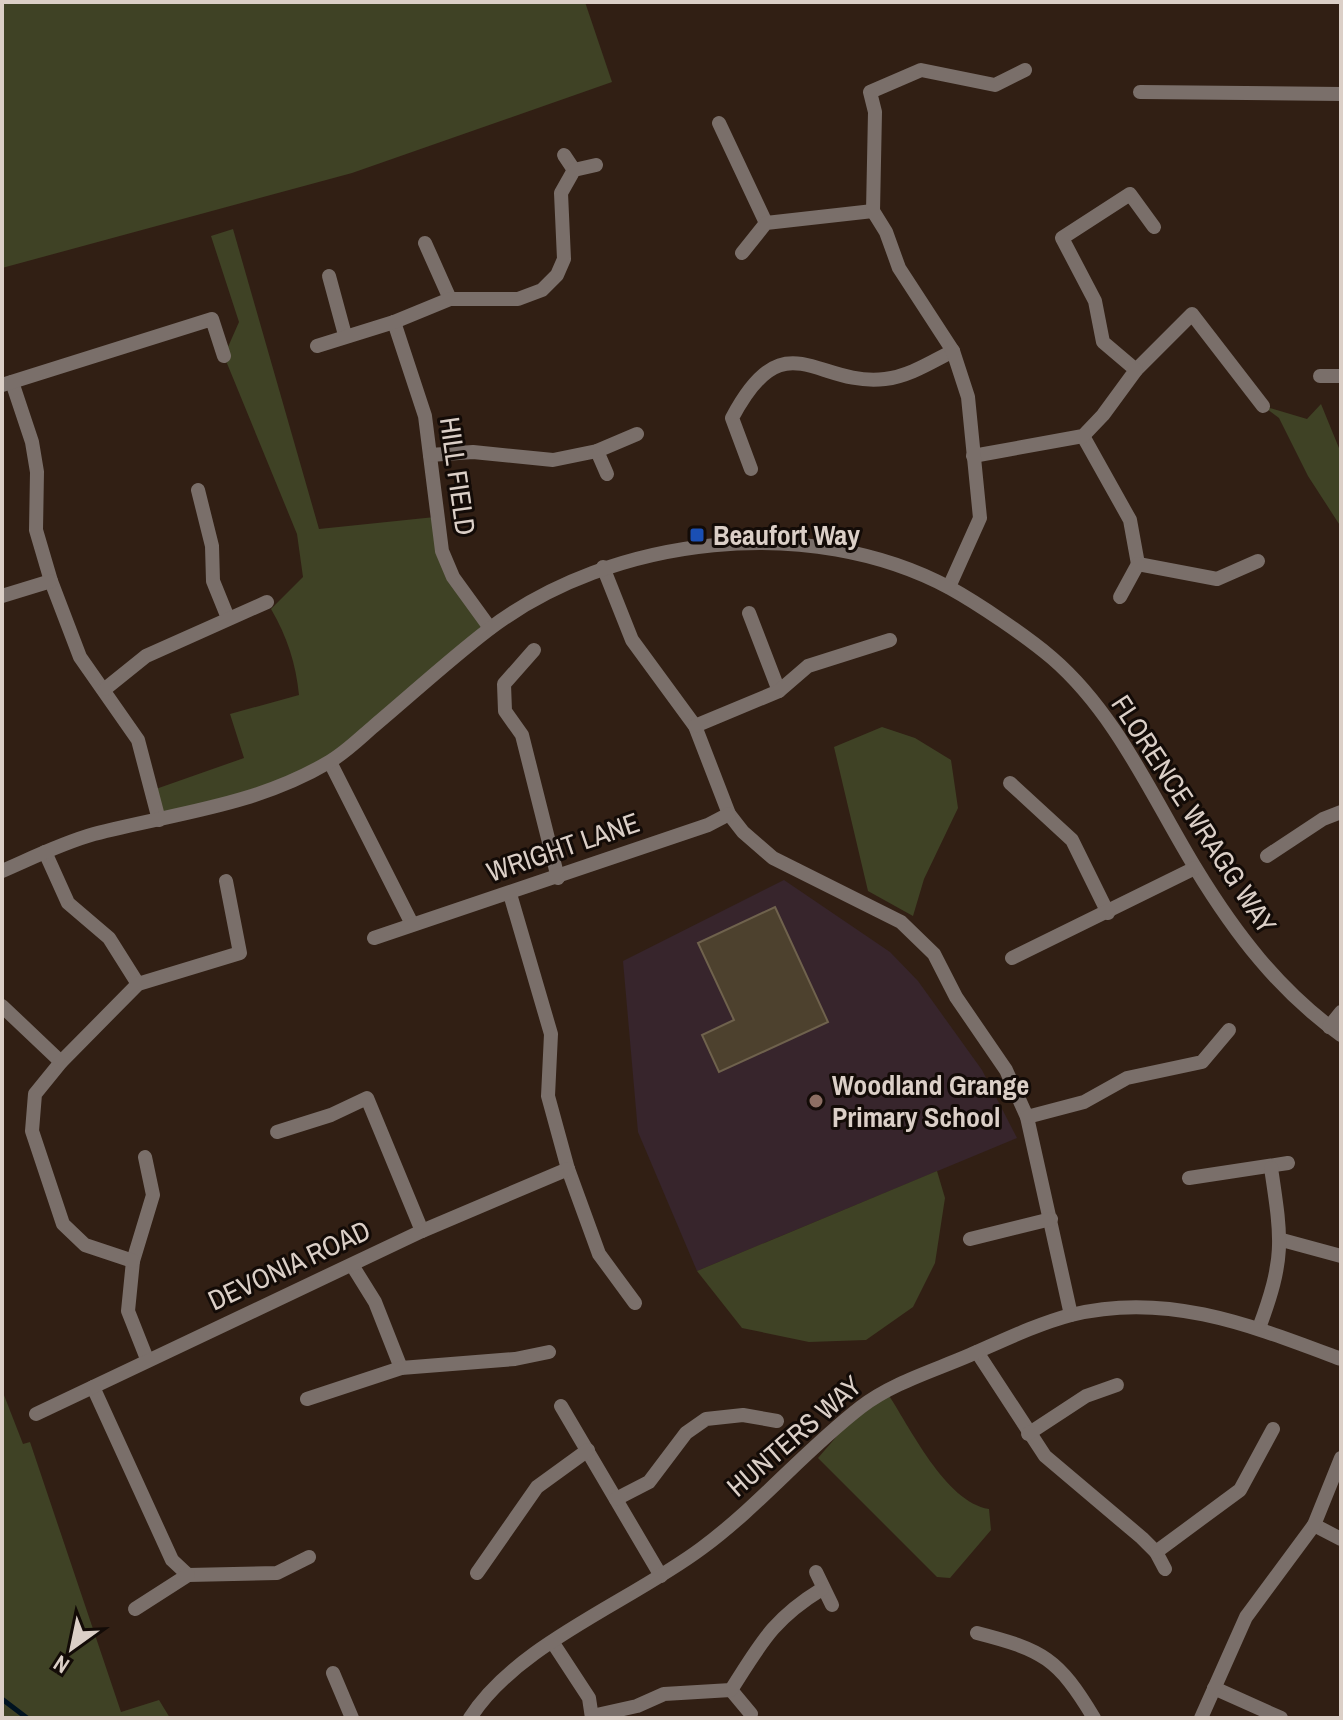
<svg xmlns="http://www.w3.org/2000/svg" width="1343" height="1720" font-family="'Archivo Narrow',sans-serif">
<rect width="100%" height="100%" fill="#311f14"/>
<path fill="#37252c" d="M784,880L890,952L918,981L982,1070L1017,1138L697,1271L638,1132L623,961Z"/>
<g fill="#3f4225">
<path d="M2,2H585L612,82L352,173L2,268Z"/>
<path d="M233,229L319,529L435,517L453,577L490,628L309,771L159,820L153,790L244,758L230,714L299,695C296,664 287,636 271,609L303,577L297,534L224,356L239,322L211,236Z"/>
<path d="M1321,404L1341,453V527L1308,476L1279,418L1263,406L1307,419Z"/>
<path d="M882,727L915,738L951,760L958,808L924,879L913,916L868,891L834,747Z"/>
<path d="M937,1171L945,1198L935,1263L913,1307L866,1340L809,1342L742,1328L697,1271Z"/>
<path d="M2,1390L23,1444L30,1442L121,1712L159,1700L170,1718H2Z"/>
<path d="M886,1391C910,1427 945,1502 989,1509L991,1530L950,1578L937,1577L818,1458L863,1406Z"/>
</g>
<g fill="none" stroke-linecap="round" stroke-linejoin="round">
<path stroke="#001320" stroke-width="5" d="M2,1699L27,1718"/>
</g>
<path fill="#4d412e" stroke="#6f624d" stroke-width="2" d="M775,907L828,1022L719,1072L702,1035L734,1020L698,943Z"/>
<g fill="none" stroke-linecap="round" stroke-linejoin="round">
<g stroke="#7a6f6a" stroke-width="14">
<path d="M1140,92L1341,94"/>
<path d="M719,123L766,223"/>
<path d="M564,155L574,170"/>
<path d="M425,243L450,299"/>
<path d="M742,253L766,223L873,211"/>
<path d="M329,276L345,335"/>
<path d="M394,322L425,416L442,551L453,577L490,628"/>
<path d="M317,346L394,322L450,299H518L542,290L557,275L564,259L561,193L574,170L596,165"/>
<path d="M1136,370L1192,314L1263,406"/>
<path d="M1320,376H1341"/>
<path d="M12,382L32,442L37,472L36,530L51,581L80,657L138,740L159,820"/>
<path d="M2,385L212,319L224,356"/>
<path d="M1083,436L1130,520L1138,564"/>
<path d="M597,451L607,474"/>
<path d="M430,455L473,452L553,460L597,451L637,434"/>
<path d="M973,456L1083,436L1103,415L1136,370L1103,342L1095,301L1062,238L1130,194L1154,227"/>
<path d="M751,469L732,418C785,318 815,387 885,379C910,376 931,362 953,351"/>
<path d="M198,490L212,546L213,581L228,618"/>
<path d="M603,567L632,640L695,726L729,814L743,832L773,858L901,922L934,954L956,997L1006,1070L1027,1117L1071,1315"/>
<path d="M949,587L980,518L968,397L953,351L899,268L886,232L873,211L875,112L870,92L921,70L995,85L1025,70"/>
<path d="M2,596L51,581"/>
<path d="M1120,597L1138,564L1217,579L1258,561"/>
<path d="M749,613L779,691"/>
<path d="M534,650L504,684L505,711L522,735L558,878"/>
<path d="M105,689L146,656L267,602"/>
<path d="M695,726L779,691L808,666L890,640"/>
<path d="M330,762L412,924"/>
<path d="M1010,783L1072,840L1108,913"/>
<path d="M45,852L68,903L109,938L138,984"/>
<path d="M1267,856L1323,819L1341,812"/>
<path d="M2,871C32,858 62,843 94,834C175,813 255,806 329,762C345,753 360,738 374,726C412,694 449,660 488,630C612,535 811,513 950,588C979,604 1026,636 1052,658C1117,714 1152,797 1196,869C1235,933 1279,991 1341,1035"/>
<path d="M510,894L551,1034L548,1096L568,1169L599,1254L635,1303"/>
<path d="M374,938L708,825L729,814"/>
<path d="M1012,958L1195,868"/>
<path d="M2,1006L61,1062"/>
<path d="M1329,1027L1341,1012"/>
<path d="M1027,1117L1084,1102L1127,1078L1202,1062L1229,1030"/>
<path d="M277,1132L331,1115L367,1098L422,1231"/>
<path d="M145,1157L153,1195L133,1261L128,1311L147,1359"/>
<path d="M1189,1178L1288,1163"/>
<path d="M970,1239L1051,1219"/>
<path d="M1282,1240L1341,1256"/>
<path d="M133,1261L85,1245L63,1224L32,1131L35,1094L61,1062L138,984L240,953L226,881"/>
<path d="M352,1265L375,1302L401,1368"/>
<path d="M1259,1328C1285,1258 1282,1241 1271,1168"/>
<path d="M977,1352L1045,1456L1142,1538L1156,1552L1165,1569"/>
<path d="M93,1387L172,1560L188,1575L277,1573L309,1557"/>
<path d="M307,1399L401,1368L515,1359L549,1352"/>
<path d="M561,1406L661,1576"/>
<path d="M36,1414L422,1231L568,1169"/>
<path d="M1028,1434L1086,1396L1117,1385"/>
<path d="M616,1499L649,1482L686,1433L706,1419L743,1415L777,1421"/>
<path d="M1314,1525L1341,1539"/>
<path d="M1156,1552L1240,1490L1273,1429"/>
<path d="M816,1572L832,1605"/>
<path d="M477,1573L537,1487L588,1450"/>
<path d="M135,1609L188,1575"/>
<path d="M977,1633C1043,1650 1058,1658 1094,1718"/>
<path d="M553,1643L589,1698L592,1718"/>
<path d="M333,1673L352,1718"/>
<path d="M1214,1688L1281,1718"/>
<path d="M731,1690L751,1714"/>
<path d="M592,1716L637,1706L664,1694L731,1690C761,1643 773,1619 822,1589"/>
<path d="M470,1718C517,1644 630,1602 702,1548C759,1506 804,1451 861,1407C892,1383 933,1371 970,1355C1002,1341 1037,1324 1071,1315C1167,1291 1253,1326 1341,1359"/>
<path d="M1201,1718L1246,1617L1314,1525L1341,1458"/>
</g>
</g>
<rect fill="#1a4fb4" stroke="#130b07" stroke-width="3" x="689" y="527" width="16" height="16" rx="4"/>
<circle fill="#8d6e63" stroke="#130b07" stroke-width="3" cx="816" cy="1101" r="8"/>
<g text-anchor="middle" stroke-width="6" stroke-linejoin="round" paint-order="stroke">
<g font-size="28" fill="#dbcfc7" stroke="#130b07">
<text transform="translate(458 476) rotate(82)" y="10">HILL FIELD</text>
<text transform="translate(1194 814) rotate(57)" y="10">FLORENCE WRAGG WAY</text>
<text transform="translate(563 847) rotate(-19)" y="10">WRIGHT LANE</text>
<text transform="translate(289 1265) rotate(-25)" y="10">DEVONIA ROAD</text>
<text transform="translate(794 1436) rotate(-41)" y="10">HUNTERS WAY</text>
</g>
<g font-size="28" font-weight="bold" fill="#dbcfc7" stroke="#130b07" text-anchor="start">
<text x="713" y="545">Beaufort Way</text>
<text x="832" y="1095">Woodland Grange<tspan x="832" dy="32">Primary School</tspan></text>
</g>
</g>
<rect width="1343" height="1720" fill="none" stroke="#dbcfc7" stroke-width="8"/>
<g transform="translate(72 1648) rotate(213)" stroke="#130b07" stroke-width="6" paint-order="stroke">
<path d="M0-6L14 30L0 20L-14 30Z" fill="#dbcfc7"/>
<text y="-12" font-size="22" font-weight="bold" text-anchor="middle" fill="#dbcfc7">N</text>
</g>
</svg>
